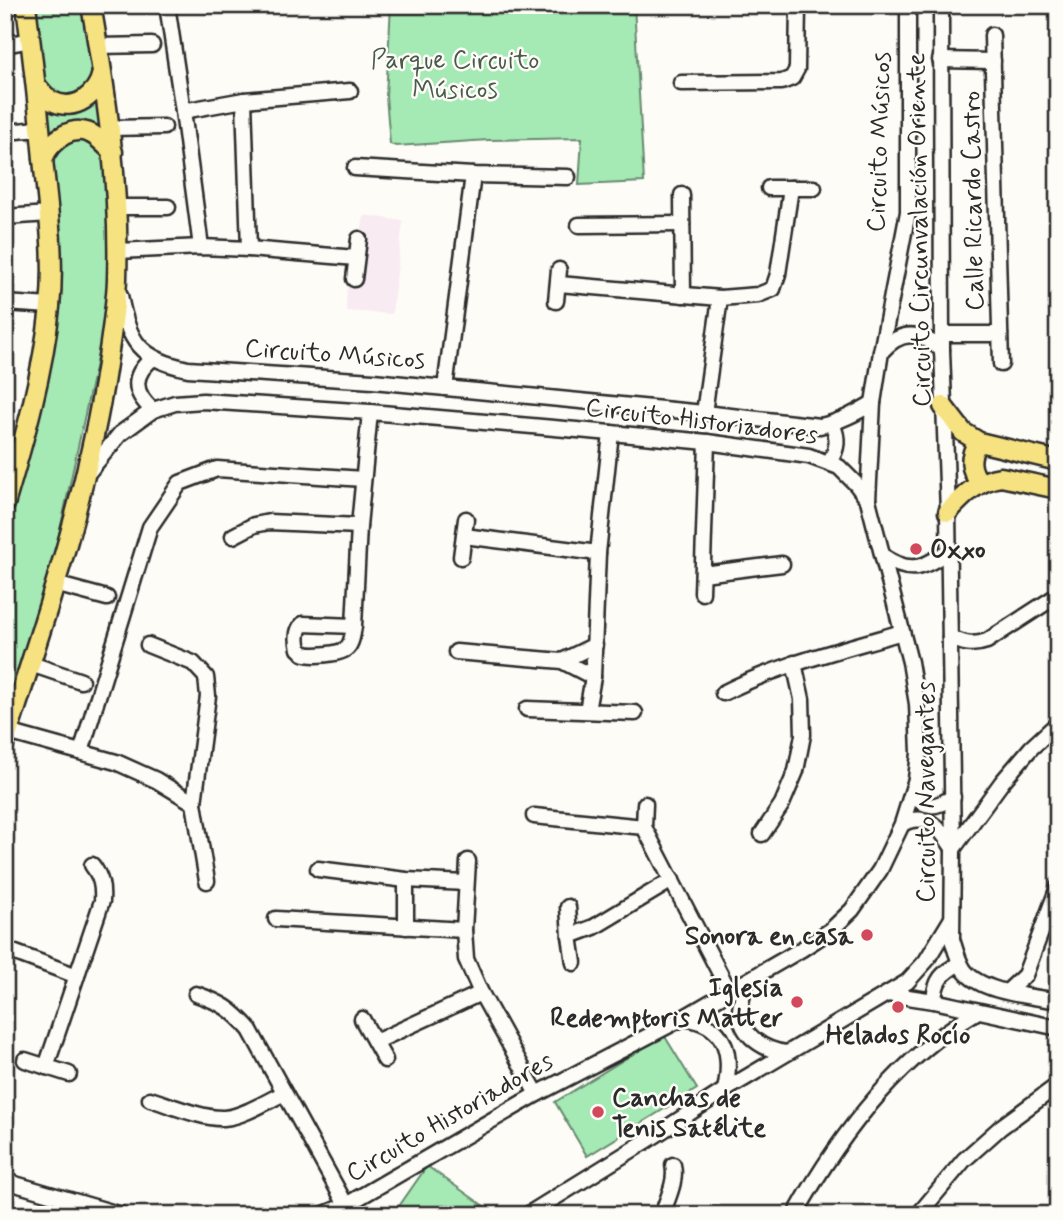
<svg xmlns="http://www.w3.org/2000/svg" width="1063" height="1220" font-family="Mynerve,sans-serif">
<rect width="100%" height="100%" fill="#fdfcf7"/>
<filter id="ink" filterUnits="userSpaceOnUse"><feTurbulence type="fractalNoise" baseFrequency=".0143" numOctaves="2"/><feDisplacementMap in="SourceGraphic" scale="14" xChannelSelector="R" yChannelSelector="G"/><feConvolveMatrix kernelMatrix="1 2 1 2 8 2 1 2 1" color-interpolation-filters="sRGB"/></filter>
<g filter="url(#ink)">
<path fill="#f8ebf2" d="M364,215L403,221L392,314L346,311L347,284L362,286L365,242L360,239Z"/>
<g fill="#a5e9b4" stroke="#688a70" stroke-width="2">
<path d="M30,5H88L106,115L112,289L49,581L5,724V513L23,449L54,308Z"/>
<path d="M391,5H541L610,8V5H634L644,182L579,185L582,138L489,140L396,146L390,144L386,96Z"/>
<path d="M664,1035L697,1089L587,1156L555,1102Z"/>
<path d="M427,1166L491,1211L489,1215H393Z"/>
</g>
<g fill="none" stroke-linecap="round" stroke-linejoin="round">
<g stroke="#2b2b2b" stroke-width="19">
<g id="minor">
<path d="M167,5L183,111L201,247"/>
<path d="M941,5L942,350L948,512L953,849L952,939C955,949 958,961 964,970C981,993 1031,996 1058,1001"/>
<path d="M992,35L1001,364"/>
<path d="M5,45L31,40"/>
<path d="M98,46L152,45"/>
<path d="M940,60L993,61"/>
<path d="M681,83L782,82L792,78L797,69L798,5"/>
<path d="M244,100L249,249"/>
<path d="M183,111L244,100L350,91"/>
<path d="M110,128L164,127"/>
<path d="M5,132L40,129"/>
<path d="M355,168L473,175L568,177"/>
<path d="M769,188H814"/>
<path d="M682,195L683,295"/>
<path d="M116,207H168"/>
<path d="M5,217L49,214"/>
<path d="M579,225L682,224"/>
<path d="M118,251L201,247L249,249L356,258"/>
<path d="M354,279L359,239"/>
<path d="M559,284L720,298L758,295L773,289L778,274L791,188"/>
<path d="M120,295C128,342 140,359 188,369L373,381L704,413L820,426C840,422 856,413 873,403"/>
<path d="M556,301L559,270"/>
<path d="M5,303L50,306"/>
<path d="M942,334H1000"/>
<path d="M881,352C901,329 920,331 942,350"/>
<path d="M153,358C132,375 132,392 153,410"/>
<path d="M445,388L473,175"/>
<path d="M704,413L720,298"/>
<path d="M829,462C838,449 839,438 832,424"/>
<path d="M87,474L120,434L153,410L175,403L203,401L370,412L611,433L707,442L809,456L839,467L856,484L868,500L910,662L917,704L919,753L916,779L902,824L880,870L852,910L831,930L802,949L683,1018L537,1094L346,1205L322,1215"/>
<path d="M868,500L873,403L881,352L908,212V5"/>
<path d="M233,536L254,525L269,522L359,526"/>
<path d="M464,536L598,553"/>
<path d="M883,556C910,575 923,568 949,551"/>
<path d="M461,557L466,519"/>
<path d="M703,574L782,564"/>
<path d="M55,584L107,598"/>
<path d="M702,593L707,442"/>
<path d="M354,626L303,624C296,630 297,641 299,649C301,650 302,652 303,653C311,657 342,654 347,648C352,643 353,633 354,626L359,526L370,412"/>
<path d="M950,637C963,644 973,646 987,641L1058,595"/>
<path d="M148,645L193,663L206,677L208,696L194,803L207,881"/>
<path d="M456,652L562,661L593,677"/>
<path d="M562,661L595,645"/>
<path d="M31,664L81,681"/>
<path d="M723,693C780,664 842,650 902,632"/>
<path d="M527,709L635,713"/>
<path d="M587,711L593,677L598,553L611,433"/>
<path d="M8,732L116,762L156,780L194,803"/>
<path d="M81,752L150,527L180,483L217,469L363,479"/>
<path d="M912,795C927,809 936,808 953,797"/>
<path d="M645,804L644,827L729,991"/>
<path d="M534,816L644,827"/>
<path d="M902,824C927,811 940,828 953,848"/>
<path d="M762,834L782,804L796,771L803,735L802,699L794,663"/>
<path d="M953,849L1002,782L1031,748L1058,723"/>
<path d="M468,861L464,930L466,959L481,993L537,1094"/>
<path d="M318,869L406,880L466,883"/>
<path d="M406,880V927"/>
<path d="M568,907L570,936L574,963"/>
<path d="M276,919L464,930"/>
<path d="M570,936L594,927L672,880"/>
<path d="M5,949L77,976"/>
<path d="M746,982C744,991 741,1000 740,1010C740,1036 764,1050 786,1053"/>
<path d="M1008,991L1025,975L1058,887"/>
<path d="M196,994C222,1003 232,1009 250,1030L346,1205"/>
<path d="M888,994L934,1001L1058,1028"/>
<path d="M934,1001C935,980 942,973 960,963"/>
<path d="M683,1018C726,1023 733,1053 725,1090"/>
<path d="M362,1019L385,1060"/>
<path d="M375,1042L481,993"/>
<path d="M25,1060L69,1074"/>
<path d="M46,1067L102,901C103,886 101,877 92,865"/>
<path d="M150,1099C170,1105 203,1119 224,1118C242,1117 268,1101 284,1093"/>
<path d="M5,1181L122,1215"/>
<path d="M527,1215L648,1140L725,1090L907,982L926,961L951,920"/>
<path d="M662,1215C667,1199 677,1181 673,1165"/>
<path d="M795,1215C839,1135 899,1058 978,1011"/>
<path d="M918,1215L964,1160L1001,1127L1058,1085"/>
</g>
</g>
<g stroke="#2b2b2b" stroke-width="23">
<g id="major">
<path d="M36,85C41,91 45,97 52,101C75,113 97,95 102,73"/>
<path d="M43,159C51,139 75,122 95,136C102,141 107,147 113,152"/>
<path d="M943,406L963,432L979,442L1058,461"/>
<path d="M979,442C968,455 969,471 981,483"/>
<path d="M5,504C24,440 43,374 50,307C55,261 49,214 44,169C39,114 33,60 26,5"/>
<path d="M948,512C963,496 978,480 1001,477L1058,489"/>
<path d="M5,742C45,618 88,493 107,364C111,336 116,307 117,279C120,187 107,96 91,5"/>
</g>
</g>
<use href="#minor" stroke="#fdfcf7" stroke-width="14"/>
<use href="#major" stroke="#f7e281" stroke-width="18"/>
</g>
</g>
<g fill="#d1495b" stroke="#fdfcf7" stroke-width="2.5">
<circle cx="916" cy="549" r="7"/>
<circle cx="867" cy="935" r="7"/>
<circle cx="797" cy="1002" r="7"/>
<circle cx="898" cy="1007" r="7"/>
<circle cx="598" cy="1112" r="7"/>
</g>
<g text-anchor="middle" stroke-width="5" stroke-linejoin="round" paint-order="stroke">
<g font-size="26" fill="#4a5a4d" stroke="#fdfcf7">
<text x="455" y="68">Parque Circuito<tspan x="455" dy="30">Músicos</tspan></text>
</g>
<g font-size="26" fill="#2b2b2b" stroke="#fdfcf7">
<text transform="translate(878 142) rotate(-88)" y="9">Circuito Músicos</text>
<text transform="translate(972 201) rotate(-91)" y="9">Calle Ricardo Castro</text>
<text transform="translate(918 230) rotate(-91)" y="9">Circuito Circunvalación Oriente</text>
<text transform="translate(335 353) rotate(4)" y="9">Circuito Músicos</text>
<text transform="translate(702 420) rotate(7)" y="9">Circuito Historiadores</text>
<text transform="translate(925 792) rotate(-90)" y="9">Circuito Navegantes</text>
<text transform="translate(449 1116) rotate(-30)" y="9">Circuito Historiadores</text>
</g>
<g font-size="26" font-weight="bold" fill="#2b2b2b" stroke="#fdfcf7" text-anchor="start">
<text x="930" y="558">Oxxo</text>
<text x="853" y="944" text-anchor="end">Sonora en casa</text>
<text x="783" y="996" text-anchor="end">Iglesia<tspan x="783" dy="30">Redemptoris Matter</tspan></text>
<text x="898" y="1043" text-anchor="middle">Helados Rocío</text>
<text x="612" y="1106">Canchas de<tspan x="612" dy="30">Tenis Satélite</tspan></text>
</g>
</g>
<rect width="1063" height="1220" fill="none" stroke="#fdfcf7" stroke-width="28"/>
<rect x="14" y="14" width="1035" height="1192" fill="none" stroke="#2b2b2b" stroke-width="2.5" filter="url(#ink)"/>
</svg>
